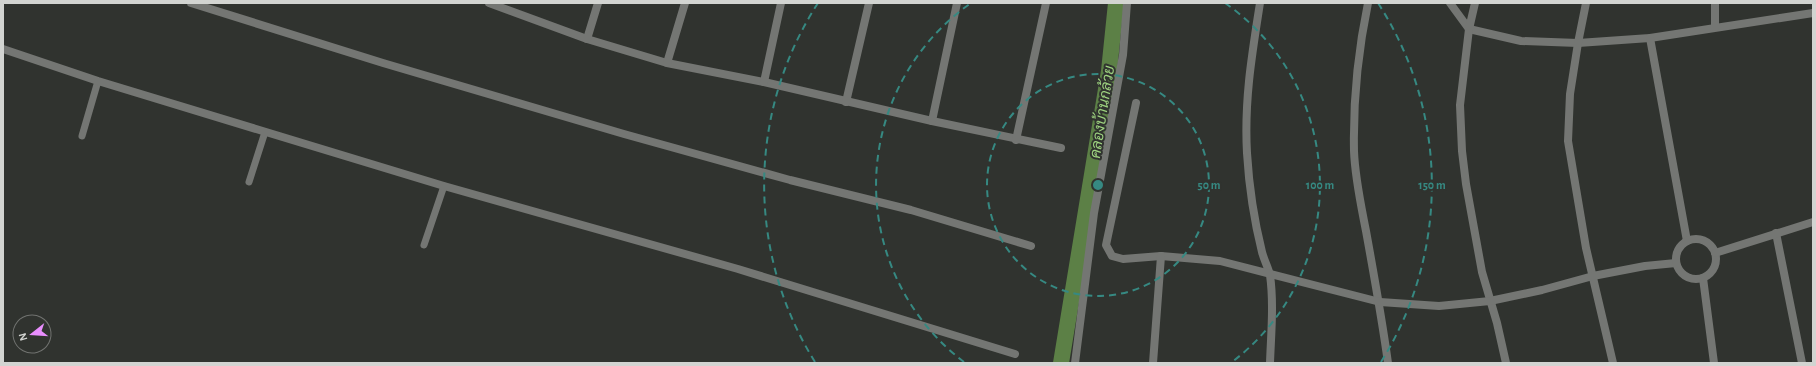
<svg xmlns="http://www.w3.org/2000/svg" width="1816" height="366" font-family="'Alegreya Sans',Sarabun,sans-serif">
<rect width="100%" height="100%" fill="#30332f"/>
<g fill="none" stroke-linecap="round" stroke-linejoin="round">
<path stroke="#5c8046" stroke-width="16" d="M1061,363L1109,71L1116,3"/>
<g stroke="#747673" stroke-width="7">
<path d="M82,136L98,81"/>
<path d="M249,182L265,132"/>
<path d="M424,245L444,186"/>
</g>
<g stroke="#747673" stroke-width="8">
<path d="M191,3L383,63L624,134L790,180L911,210L1031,246"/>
<path d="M489,3L587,39L667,63L764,82L932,121L1061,148"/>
<path d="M1260,3C1252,54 1244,101 1247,153C1249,186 1254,220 1262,252C1264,260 1268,267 1270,275C1274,304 1271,334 1270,363"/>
<path d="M1368,3C1358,51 1353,101 1354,151C1355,178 1361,205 1366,231C1374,275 1382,319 1388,363"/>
<path d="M1450,3L1469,29L1521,41L1578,43L1650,38L1813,13"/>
<path d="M1475,3L1469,29L1460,105L1462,151L1466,184L1482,272L1497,323L1506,363"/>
<path d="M1586,3L1578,43L1570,94L1568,141L1586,248L1613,363"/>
<path d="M1715,3V27"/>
<path d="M1650,38L1687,241"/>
<path d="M587,39L598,3"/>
<path d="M3,49L98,81L444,186L738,269L1015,354"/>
<path d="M667,63L685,3"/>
<path d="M764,82L781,3"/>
<path d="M846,102L869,3"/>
<path d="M1136,103L1106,245L1112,256L1123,259L1161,256L1220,261L1380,302L1439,306L1490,301L1542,290L1593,276L1645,266L1676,263"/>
<path d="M932,121L957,3"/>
<path d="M1016,140L1046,3"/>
<path d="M1776,233L1802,363"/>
<circle cx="1696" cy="259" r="20"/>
<path d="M1715,253L1813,222"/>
<path d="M1703,278L1714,363"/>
<path d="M1075,363L1094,213L1123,55L1127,3"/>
<path d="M1153,363L1161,256"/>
</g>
</g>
<g fill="none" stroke="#368982" stroke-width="2" stroke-dasharray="7 5">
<circle cx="1098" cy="185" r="111"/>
<path d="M964 362A222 222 0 0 1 971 3M1225 3A222 222 0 0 1 1232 362"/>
<path d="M815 362A334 334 0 0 1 818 3M1378 3A334 334 0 0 1 1381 362"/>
</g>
<g text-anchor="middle" stroke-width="4" stroke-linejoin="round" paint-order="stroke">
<g font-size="15" font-style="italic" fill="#9ed380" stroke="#30332f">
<text transform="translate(1102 112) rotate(-81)" y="5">คลองบ้านกล้วย</text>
</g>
</g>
<circle cx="1098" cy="185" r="6" fill="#368982" stroke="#30332f" stroke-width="2"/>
<g font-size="12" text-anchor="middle" font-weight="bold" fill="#368982" stroke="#30332f" stroke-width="4" stroke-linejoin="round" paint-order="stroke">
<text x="1209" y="189">50 m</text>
<text x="1320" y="189">100 m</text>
<text x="1432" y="189">150 m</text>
</g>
<rect width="1816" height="366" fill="none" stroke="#d2d4d1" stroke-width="8"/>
<g transform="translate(32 334) rotate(253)"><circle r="19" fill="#30332f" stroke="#717370"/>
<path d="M0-3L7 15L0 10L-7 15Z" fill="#e98efe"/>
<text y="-6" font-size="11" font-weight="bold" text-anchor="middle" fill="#d2d4d1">N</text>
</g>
</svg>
